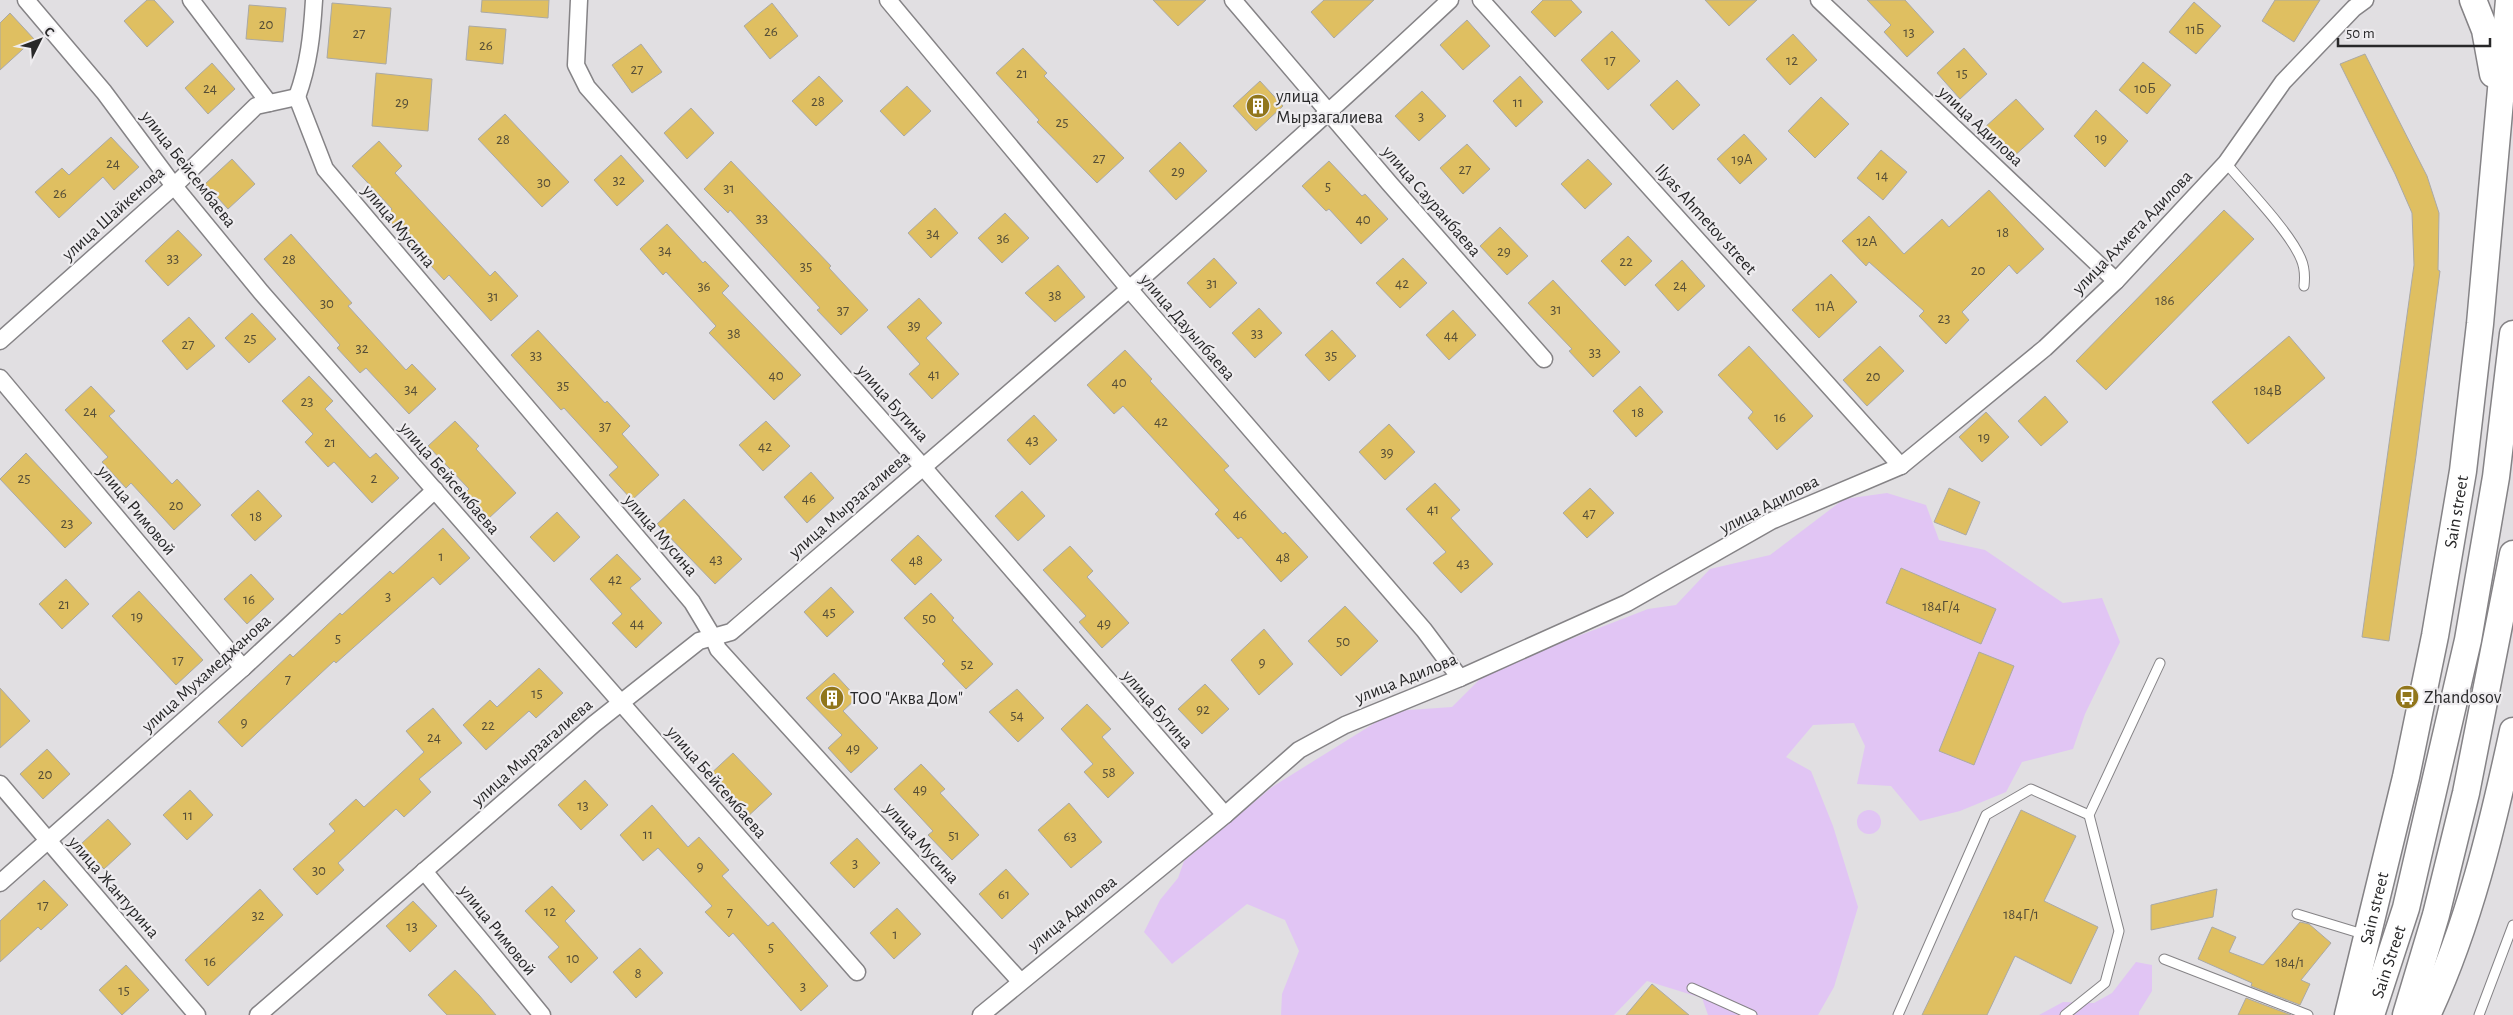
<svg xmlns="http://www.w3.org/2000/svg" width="2513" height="1015" font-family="'Alegreya Sans',sans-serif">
<rect width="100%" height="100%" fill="#e1dfe2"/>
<g fill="#e1c5f4">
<path d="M1887,493L1926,505L1939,540L1985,550L2063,603L2102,598L2120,642L2085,714L2073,749L2022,762L2006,792L1960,811L1920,821L1891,786L1857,784L1865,746L1854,723L1813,725L1786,757L1811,771L1833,826L1858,907L1834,987L1818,1015H1708L1702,998L1647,981L1614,1015H1281L1282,994L1299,951L1285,920L1247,904L1172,964L1144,932L1160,900L1178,878L1184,861L1272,787L1394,711L1452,707L1488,671L1648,609L1676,605L1710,569L1770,555L1844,499Z"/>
<circle cx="1869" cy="822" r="12"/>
<path d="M2136,962L2152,965V991L2139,1012V1015H2039L2063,1002L2094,1003L2112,993Z"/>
</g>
<g fill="#dfbf61" stroke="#aaa9a6">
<path d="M147,0H154L174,22L147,47L124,21Z"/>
<path d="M482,0H549L548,18L481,12Z"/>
<path d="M1153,0H1206L1178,26Z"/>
<path d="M1324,0H1374L1334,38L1311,12Z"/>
<path d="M1543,0H1571L1582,12L1555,37L1531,12Z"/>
<path d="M1705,0H1757L1729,26Z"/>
<path d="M1867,0H1905L1934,32L1907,57L1884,32L1891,25Z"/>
<path d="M2275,0H2320L2294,42L2262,21Z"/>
<path d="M2194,2L2221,26L2196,54L2169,32Z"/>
<path d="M332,3L391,8L386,64L327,58Z"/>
<path d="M772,3L798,36L770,59L744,26Z"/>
<path d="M249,5L286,8L283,42L246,39Z"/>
<path d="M10,13L34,39L0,70V23Z"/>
<path d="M1467,20L1490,46L1463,70L1440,45Z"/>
<path d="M469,26L506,29L503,64L466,60Z"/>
<path d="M1612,31L1640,61L1608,90L1581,60Z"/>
<path d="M1793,34L1817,60L1790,85L1766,59Z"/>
<path d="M641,44L662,72L632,93L612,65Z"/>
<path d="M1023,48L1047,73L1044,76L1124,158L1097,183L1037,122L1039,120L996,73Z"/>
<path d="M1964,48L1987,74L1960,99L1937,73Z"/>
<path d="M2365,54L2427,176L2439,213L2438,270L2440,271L2416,456L2389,641L2362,637L2414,265L2412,213L2395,174L2340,64Z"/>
<path d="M2143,62L2171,85L2147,114L2119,90Z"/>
<path d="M212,63L235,89L208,114L185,88Z"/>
<path d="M376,73L432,79L428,131L372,126Z"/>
<path d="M819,76L843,101L816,126L792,101Z"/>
<path d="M1520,76L1543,102L1516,127L1493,101Z"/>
<path d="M1677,80L1700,105L1673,130L1650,105Z"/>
<path d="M1260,81L1283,106L1256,131L1233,106Z"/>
<path d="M907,86L931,111L904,136L880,111Z"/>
<path d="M1422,91L1446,116L1419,141L1395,116Z"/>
<path d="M1821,97L1849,124L1815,158L1788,131Z"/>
<path d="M2016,99L2044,129L2012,158L1984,128Z"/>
<path d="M691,108L714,133L687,159L664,133Z"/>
<path d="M2096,110L2128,141L2105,167L2074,136Z"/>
<path d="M505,114L569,182L542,207L478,139Z"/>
<path d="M1744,134L1767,159L1740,184L1717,159Z"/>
<path d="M111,137L139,167L114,190L103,177L59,218L35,192L62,168L69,175Z"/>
<path d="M379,141L402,166L395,173L490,276L495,271L518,296L491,321L449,275L444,280L385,216L392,209L352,166Z"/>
<path d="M1180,142L1207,171L1176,200L1149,171Z"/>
<path d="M1467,144L1490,169L1463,194L1440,168Z"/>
<path d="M1881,150L1907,172L1883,200L1857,178Z"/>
<path d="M621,155L644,181L617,206L594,180Z"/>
<path d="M232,159L255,184L228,209L205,184Z"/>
<path d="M1588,159L1612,184L1585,209L1561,184Z"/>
<path d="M731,161L831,266L829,268L868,310L841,335L817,310L820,308L730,210L728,213L704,189Z"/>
<path d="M1329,161L1362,196L1365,194L1388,219L1361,244L1329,209L1326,211L1302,186Z"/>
<path d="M1989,190L2044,249L2017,274L2009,265L1962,312L1969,320L1946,344L1919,316L1924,311L1869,262L1866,266L1842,241L1869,216L1904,254L1942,219L1949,227Z"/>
<path d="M935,208L958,233L931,258L908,233Z"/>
<path d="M2224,210L2254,239L2106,390L2076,361Z"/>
<path d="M1005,213L1029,238L1002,263L978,238Z"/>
<path d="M667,224L703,263L705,261L729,286L722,293L801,375L774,400L709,333L716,326L666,272L663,275L640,249Z"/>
<path d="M1500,227L1528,256L1507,275L1480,246Z"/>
<path d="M178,230L202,255L168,286L145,261Z"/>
<path d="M291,234L352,303L348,306L406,370L412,364L436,389L409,414L366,368L360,373L337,348L340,345L264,259Z"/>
<path d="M1628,236L1652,261L1625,286L1601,261Z"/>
<path d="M1214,258L1237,283L1210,308L1187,283Z"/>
<path d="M1403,258L1427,283L1400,308L1376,283Z"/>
<path d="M1682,260L1705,286L1678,311L1655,285Z"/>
<path d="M1058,265L1085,297L1055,322L1025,293Z"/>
<path d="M1831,274L1857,302L1819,338L1792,310Z"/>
<path d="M1553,280L1620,352L1593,377L1569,351L1572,349L1528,303Z"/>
<path d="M919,298L942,323L926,338L959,374L932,399L909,374L920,364L887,327Z"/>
<path d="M1259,308L1282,333L1255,358L1232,333Z"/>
<path d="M1453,310L1476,335L1449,360L1426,335Z"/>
<path d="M252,313L276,339L249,363L225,338Z"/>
<path d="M189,317L215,346L187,370L162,341Z"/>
<path d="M538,330L605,403L607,401L630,426L622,434L659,475L632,500L609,475L618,467L564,408L561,410L511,355Z"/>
<path d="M1332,330L1356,356L1329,381L1305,355Z"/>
<path d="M2289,336L2325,378L2248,444L2212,402Z"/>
<path d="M1749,346L1813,416L1777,450L1748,418L1753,412L1718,375Z"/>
<path d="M1880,346L1904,371L1867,406L1843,380Z"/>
<path d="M1125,350L1152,379L1150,381L1229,466L1224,470L1283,534L1285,532L1308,557L1281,582L1241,537L1238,539L1215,514L1219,510L1123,406L1114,414L1087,385Z"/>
<path d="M309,376L333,401L325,409L370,458L376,453L399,478L372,503L334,462L328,467L305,442L313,434L282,401Z"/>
<path d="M91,386L115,411L109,416L172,484L177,479L201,505L174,530L131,483L126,488L102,462L108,457L65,410Z"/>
<path d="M1640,386L1663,412L1636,437L1613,411Z"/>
<path d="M2045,396L2068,422L2041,446L2018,421Z"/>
<path d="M1986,412L2009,437L1982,462L1959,437Z"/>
<path d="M1034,415L1057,440L1030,465L1007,440Z"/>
<path d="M455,421L479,446L476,449L516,493L489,518L466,492L469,489L428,446Z"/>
<path d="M766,421L790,446L763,471L739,445Z"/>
<path d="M1389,424L1415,452L1385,480L1359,452Z"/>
<path d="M26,453L92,523L65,548L0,479Z"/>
<path d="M811,472L834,498L807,523L784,497Z"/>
<path d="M1435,483L1460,510L1451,518L1493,564L1461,593L1433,563L1446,552L1406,509Z"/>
<path d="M1590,488L1614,513L1587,538L1563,513Z"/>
<path d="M1949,488L1980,502L1966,535L1934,522Z"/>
<path d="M258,490L282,516L255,541L231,515Z"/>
<path d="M1022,491L1045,516L1018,541L995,516Z"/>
<path d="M684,499L742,559L715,584L657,524Z"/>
<path d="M557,512L580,537L554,562L530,537Z"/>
<path d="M443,528L470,558L440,585L433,577L336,663L334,661L242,747L218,722L290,654L293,657L340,613L342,615L390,571L393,574Z"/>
<path d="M918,535L942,560L915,585L891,560Z"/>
<path d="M1070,546L1093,571L1087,577L1129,623L1102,648L1079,622L1086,616L1043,570Z"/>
<path d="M617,554L641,579L630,588L662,623L636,648L612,623L622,614L590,579Z"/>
<path d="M1901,568L1996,609L1981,644L1886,603Z"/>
<path d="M251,574L274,599L247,624L224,599Z"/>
<path d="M66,579L89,604L62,629L39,604Z"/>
<path d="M831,587L854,612L827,637L804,612Z"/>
<path d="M139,591L203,660L176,685L112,616Z"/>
<path d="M931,593L954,618L952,620L993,664L966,689L942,664L945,661L904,618Z"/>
<path d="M1345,606L1378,641L1341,676L1308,641Z"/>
<path d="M1264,629L1293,664L1259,695L1231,660Z"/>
<path d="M1979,652L2014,666L1974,765L1939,751Z"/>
<path d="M539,668L563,693L536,718L529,711L486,750L463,725L490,700L497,707Z"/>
<path d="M834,673L857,698L843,711L878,748L851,773L828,748L842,735L806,698Z"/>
<path d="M1205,684L1229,709L1202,734L1178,709Z"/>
<path d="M0,688L30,721L0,748Z"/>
<path d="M1017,689L1044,718L1018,742L989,712Z"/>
<path d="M1087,704L1111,729L1102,737L1134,773L1108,798L1084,772L1093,764L1061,729Z"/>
<path d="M433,708L462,743L419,779L431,792L404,817L396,809L338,863L344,870L317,895L293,869L335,831L329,824L356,799L364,807L424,752L406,731Z"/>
<path d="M47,749L70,774L43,799L20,774Z"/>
<path d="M733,753L772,794L745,819L706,778Z"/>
<path d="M921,764L945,789L940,793L979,835L952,860L928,835L933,831L894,789Z"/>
<path d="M585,780L608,805L581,830L558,805Z"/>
<path d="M190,790L213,815L187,840L163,815Z"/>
<path d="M1069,803L1102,842L1071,868L1038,830Z"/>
<path d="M652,805L688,847L699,837L729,870L722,876L768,926L773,922L828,986L801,1011L733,933L729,937L705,912L712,906L658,848L643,861L620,835Z"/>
<path d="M2021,810L2076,836L2044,901L2098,927L2071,984L2015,956L1987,1015H1922Z"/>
<path d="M108,819L131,844L104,869L81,844Z"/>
<path d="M857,838L880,863L854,888L830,863Z"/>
<path d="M1006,869L1029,894L1002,919L979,894Z"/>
<path d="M44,880L68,905L41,930L38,927L0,962V921Z"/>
<path d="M552,886L575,911L565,921L598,958L571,983L548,957L559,947L525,911Z"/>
<path d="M260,889L283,915L208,986L185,960Z"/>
<path d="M2217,889L2213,917L2151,930V905Z"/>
<path d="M413,901L437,926L410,952L386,926Z"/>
<path d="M897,908L921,934L894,959L870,933Z"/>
<path d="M2300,922L2309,924L2331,943L2301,980L2310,984L2300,1005L2251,986L2252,983L2198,959L2212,927L2236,937L2229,952L2263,965Z"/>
<path d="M640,948L663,973L636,998L613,972Z"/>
<path d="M126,965L149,990L122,1015L99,990Z"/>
<path d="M455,970L479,995L496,1015H447L428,995Z"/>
<path d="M1652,984L1689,1015H1626Z"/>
<path d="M2246,998L2291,1015H2238Z"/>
</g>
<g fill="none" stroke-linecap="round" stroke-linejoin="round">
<g stroke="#858386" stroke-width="11">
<g id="service">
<path d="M2226,163C2246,187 2290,232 2301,259C2305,268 2305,277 2304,286"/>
<path d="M2297,914L2366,935"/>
<path d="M2164,959L2308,1015"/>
<path d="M1692,988L1752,1015"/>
<path d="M1898,1015L1986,815L2031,789L2089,815"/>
<path d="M2065,1015L2105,983L2119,931L2089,815L2160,663"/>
<path d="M2479,1015L2513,925"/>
</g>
</g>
<g stroke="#858386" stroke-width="19">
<g id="minor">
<path d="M26,0L104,92L174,186L261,292L857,972"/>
<path d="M191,0L269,103"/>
<path d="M579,0L576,65L587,87L923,467L1225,815"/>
<path d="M888,0L1130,290L1424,630L1460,678"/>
<path d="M1233,0L1390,184L1544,359"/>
<path d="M1481,0L1901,466"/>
<path d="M1819,0L2116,281"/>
<path d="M297,97L325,169L692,602L713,637L718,649L1020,981"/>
<path d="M297,97C309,64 312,34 314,0"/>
<path d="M0,341L174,186L256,106L297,97"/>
<path d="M0,378L243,668"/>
<path d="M0,784L197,1015"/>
<path d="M424,871L542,1015"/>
<path d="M0,883L243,668L435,490"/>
<path d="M258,1015L594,724L699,641L731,632C973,424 1217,218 1450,0"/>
<path d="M981,1015L1225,815L1299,750L1345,725L1460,678L1627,603L1771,521L1901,466L2045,348L2116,281L2226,163L2283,82L2354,8L2365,0"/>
</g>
</g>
<g stroke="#858386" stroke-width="29">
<g id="primary">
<path d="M2473,0L2485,30L2493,74"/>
<path id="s1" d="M2348,1015L2406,777L2435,636L2463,471L2480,324L2509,0"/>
<path id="s2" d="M2371,1015L2406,908L2468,640L2496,477L2513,334"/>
<path d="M2406,1015L2436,915L2466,793L2513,554"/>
<path d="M2427,1015C2469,925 2492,828 2513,731"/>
</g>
</g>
<use href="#service" stroke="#fff" stroke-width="9"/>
<use href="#minor" stroke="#fff" stroke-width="16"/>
<use href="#primary" stroke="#fff" stroke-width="26"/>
</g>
<defs>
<g id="building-disc" transform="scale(1.25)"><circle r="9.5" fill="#91761b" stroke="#eeecef"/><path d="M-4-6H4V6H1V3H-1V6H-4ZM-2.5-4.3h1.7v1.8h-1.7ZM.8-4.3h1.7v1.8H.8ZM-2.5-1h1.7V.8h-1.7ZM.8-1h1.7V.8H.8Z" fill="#fff"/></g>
<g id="bus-disc" transform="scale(1.25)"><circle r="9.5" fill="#91761b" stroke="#eeecef"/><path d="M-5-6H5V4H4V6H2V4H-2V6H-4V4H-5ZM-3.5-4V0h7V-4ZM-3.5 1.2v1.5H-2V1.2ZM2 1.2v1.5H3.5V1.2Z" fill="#fff"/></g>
</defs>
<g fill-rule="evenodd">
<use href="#building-disc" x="1258" y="106"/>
<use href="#bus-disc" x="2407" y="697"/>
<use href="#building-disc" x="832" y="698"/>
</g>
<g text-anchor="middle" stroke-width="4.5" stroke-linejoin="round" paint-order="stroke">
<g font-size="15" fill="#564e37">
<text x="266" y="29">20</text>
<text x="2195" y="34">11Б</text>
<text x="771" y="36">26</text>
<text x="1909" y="37">13</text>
<text x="359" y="38">27</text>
<text x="486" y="50">26</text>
<text x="1610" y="65">17</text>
<text x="1792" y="65">12</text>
<text x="637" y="74">27</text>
<text x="1022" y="78">21</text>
<text x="1962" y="78">15</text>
<text x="210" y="93">24</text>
<text x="2145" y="93">10Б</text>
<text x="818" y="106">28</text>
<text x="402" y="107">29</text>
<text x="1518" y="107">11</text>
<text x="1421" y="121">3</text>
<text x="1062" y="127">25</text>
<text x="2101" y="143">19</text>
<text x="503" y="144">28</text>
<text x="1099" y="163">27</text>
<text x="1742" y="164">19А</text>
<text x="113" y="168">24</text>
<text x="1465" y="174">27</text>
<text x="1178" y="176">29</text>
<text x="1882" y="180">14</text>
<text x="619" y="185">32</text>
<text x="544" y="187">30</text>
<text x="1328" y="191">5</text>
<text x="729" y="193">31</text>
<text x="60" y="198">26</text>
<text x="762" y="223">33</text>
<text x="1363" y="224">40</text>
<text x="2003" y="237">18</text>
<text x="933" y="238">34</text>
<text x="1003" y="243">36</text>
<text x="1867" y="246">12А</text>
<text x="665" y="255">34</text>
<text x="1504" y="256">29</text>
<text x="173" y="263">33</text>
<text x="289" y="264">28</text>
<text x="1626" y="266">22</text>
<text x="806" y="271">35</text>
<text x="1978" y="275">20</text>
<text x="1212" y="288">31</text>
<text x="1402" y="288">42</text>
<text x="1680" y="290">24</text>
<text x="704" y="291">36</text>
<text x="1055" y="300">38</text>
<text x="493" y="301">31</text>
<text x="2165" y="305">186</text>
<text x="327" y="308">30</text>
<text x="1825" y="311">11А</text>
<text x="1556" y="314">31</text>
<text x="843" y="315">37</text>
<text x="1944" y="323">23</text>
<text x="914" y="330">39</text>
<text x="734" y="338">38</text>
<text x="1257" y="338">33</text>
<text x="1451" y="340">44</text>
<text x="250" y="343">25</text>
<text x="188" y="349">27</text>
<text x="362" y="353">32</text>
<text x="1595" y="357">33</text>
<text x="536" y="360">33</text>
<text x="1331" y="360">35</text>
<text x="934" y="379">41</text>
<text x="776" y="380">40</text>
<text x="1873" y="381">20</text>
<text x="1119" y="387">40</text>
<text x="563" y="390">35</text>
<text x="411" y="394">34</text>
<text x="2268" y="395">184В</text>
<text x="307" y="406">23</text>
<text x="90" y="416">24</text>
<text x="1638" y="417">18</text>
<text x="1780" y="422">16</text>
<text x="1161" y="426">42</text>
<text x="605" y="431">37</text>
<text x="1984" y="442">19</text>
<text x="1032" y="445">43</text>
<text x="330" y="447">21</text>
<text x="765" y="451">42</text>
<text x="1387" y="457">39</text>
<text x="24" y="483">25</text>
<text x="374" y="483">2</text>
<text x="809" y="503">46</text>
<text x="176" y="510">20</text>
<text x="1433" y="514">41</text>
<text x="1589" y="518">47</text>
<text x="1240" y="519">46</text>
<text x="256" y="521">18</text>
<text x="67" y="528">23</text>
<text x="441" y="561">1</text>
<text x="1283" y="562">48</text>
<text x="716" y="564">43</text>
<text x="916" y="565">48</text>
<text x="1463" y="568">43</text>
<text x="615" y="584">42</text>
<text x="388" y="601">3</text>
<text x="249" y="604">16</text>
<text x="64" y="609">21</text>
<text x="1941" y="611">184Г/4</text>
<text x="829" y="617">45</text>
<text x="137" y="621">19</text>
<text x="929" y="623">50</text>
<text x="637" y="628">44</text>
<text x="1104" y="628">49</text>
<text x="338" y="643">5</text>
<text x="1343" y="646">50</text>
<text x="178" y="665">17</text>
<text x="1262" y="667">9</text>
<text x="967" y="669">52</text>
<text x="288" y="684">7</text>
<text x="537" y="698">15</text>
<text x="1203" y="714">92</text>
<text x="1017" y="720">54</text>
<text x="244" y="727">9</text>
<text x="488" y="730">22</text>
<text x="434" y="742">24</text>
<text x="853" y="753">49</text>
<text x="1109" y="777">58</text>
<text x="45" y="779">20</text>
<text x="920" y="794">49</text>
<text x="583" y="810">13</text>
<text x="188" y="820">11</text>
<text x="648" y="839">11</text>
<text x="954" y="840">51</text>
<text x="1070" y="841">63</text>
<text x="855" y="868">3</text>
<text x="700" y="871">9</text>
<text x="319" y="875">30</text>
<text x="1004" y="899">61</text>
<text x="43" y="910">17</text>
<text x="550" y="916">12</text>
<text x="730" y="917">7</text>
<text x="2021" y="919">184Г/1</text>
<text x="258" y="920">32</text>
<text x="412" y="931">13</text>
<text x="895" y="939">1</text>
<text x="771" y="952">5</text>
<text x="573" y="963">10</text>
<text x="210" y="966">16</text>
<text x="2290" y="967">184/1</text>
<text x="638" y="978">8</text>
<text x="803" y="991">3</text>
<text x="124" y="995">15</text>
</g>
<g font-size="18" fill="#282829" stroke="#eeecef" text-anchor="start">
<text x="1276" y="102">улица<tspan x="1276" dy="21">Мырзагалиева</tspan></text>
<text x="2424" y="703">Zhandosov</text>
<text x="850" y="704">ТОО "Аква Дом"</text>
</g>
<g font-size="18" fill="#282829" stroke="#eeecef">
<text transform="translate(1981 126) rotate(43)" y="6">улица Адилова</text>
<text transform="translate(189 169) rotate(52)" y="6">улица Бейсембаева</text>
<text transform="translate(1432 201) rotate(49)" y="6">улица Сауранбаева</text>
<text transform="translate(113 213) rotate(-42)" y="6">улица Шайкенова</text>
<text transform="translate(1706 219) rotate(48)" y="6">Ilyas Ahmetov street</text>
<text transform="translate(399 226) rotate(50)" y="6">улица Мусина</text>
<text transform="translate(2132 232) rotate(-46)" y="6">улица Ахмета Адилова</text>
<text transform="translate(1188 327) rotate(49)" y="6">улица Дауылбаева</text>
<text transform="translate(893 403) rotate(48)" y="6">улица Бутина</text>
<text transform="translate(450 478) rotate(49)" y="6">улица Бейсембаева</text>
<text transform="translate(849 504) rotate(-41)" y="6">улица Мырзагалиева</text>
<text transform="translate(1769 504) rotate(-27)" y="6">улица Адилова</text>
<text transform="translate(137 510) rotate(50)" y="6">улица Римовой</text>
<text dy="6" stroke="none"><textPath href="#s1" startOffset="515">Sain street</textPath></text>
<text transform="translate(661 535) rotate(49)" y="6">улица Мусина</text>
<text transform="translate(206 673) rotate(-42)" y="6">улица Мухамеджанова</text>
<text transform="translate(1406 678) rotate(-22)" y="6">улица Адилова</text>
<text transform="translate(1158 709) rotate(49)" y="6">улица Бутина</text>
<text transform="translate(532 752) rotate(-41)" y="6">улица Мырзагалиева</text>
<text transform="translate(717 782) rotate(49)" y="6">улица Бейсембаева</text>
<text transform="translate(922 843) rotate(48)" y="6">улица Мусина</text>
<text transform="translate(114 887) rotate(49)" y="6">улица Жантурина</text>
<text dy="6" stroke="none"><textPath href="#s1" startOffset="110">Sain street</textPath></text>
<text transform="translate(1072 913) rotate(-39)" y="6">улица Адилова</text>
<text transform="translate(498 930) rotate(51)" y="6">улица Римовой</text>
<text dy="6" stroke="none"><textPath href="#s2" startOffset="56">Sain Street</textPath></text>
</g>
</g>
<g transform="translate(40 40) rotate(48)" stroke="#eeecef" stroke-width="4" paint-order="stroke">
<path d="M0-4L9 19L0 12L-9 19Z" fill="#282829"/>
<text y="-8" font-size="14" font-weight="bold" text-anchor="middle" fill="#282829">С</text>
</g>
<path d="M2338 38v8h152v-8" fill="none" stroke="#282829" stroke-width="2.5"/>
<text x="2346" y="38" font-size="15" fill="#282829" stroke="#eeecef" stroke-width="4" paint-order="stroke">50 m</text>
</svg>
